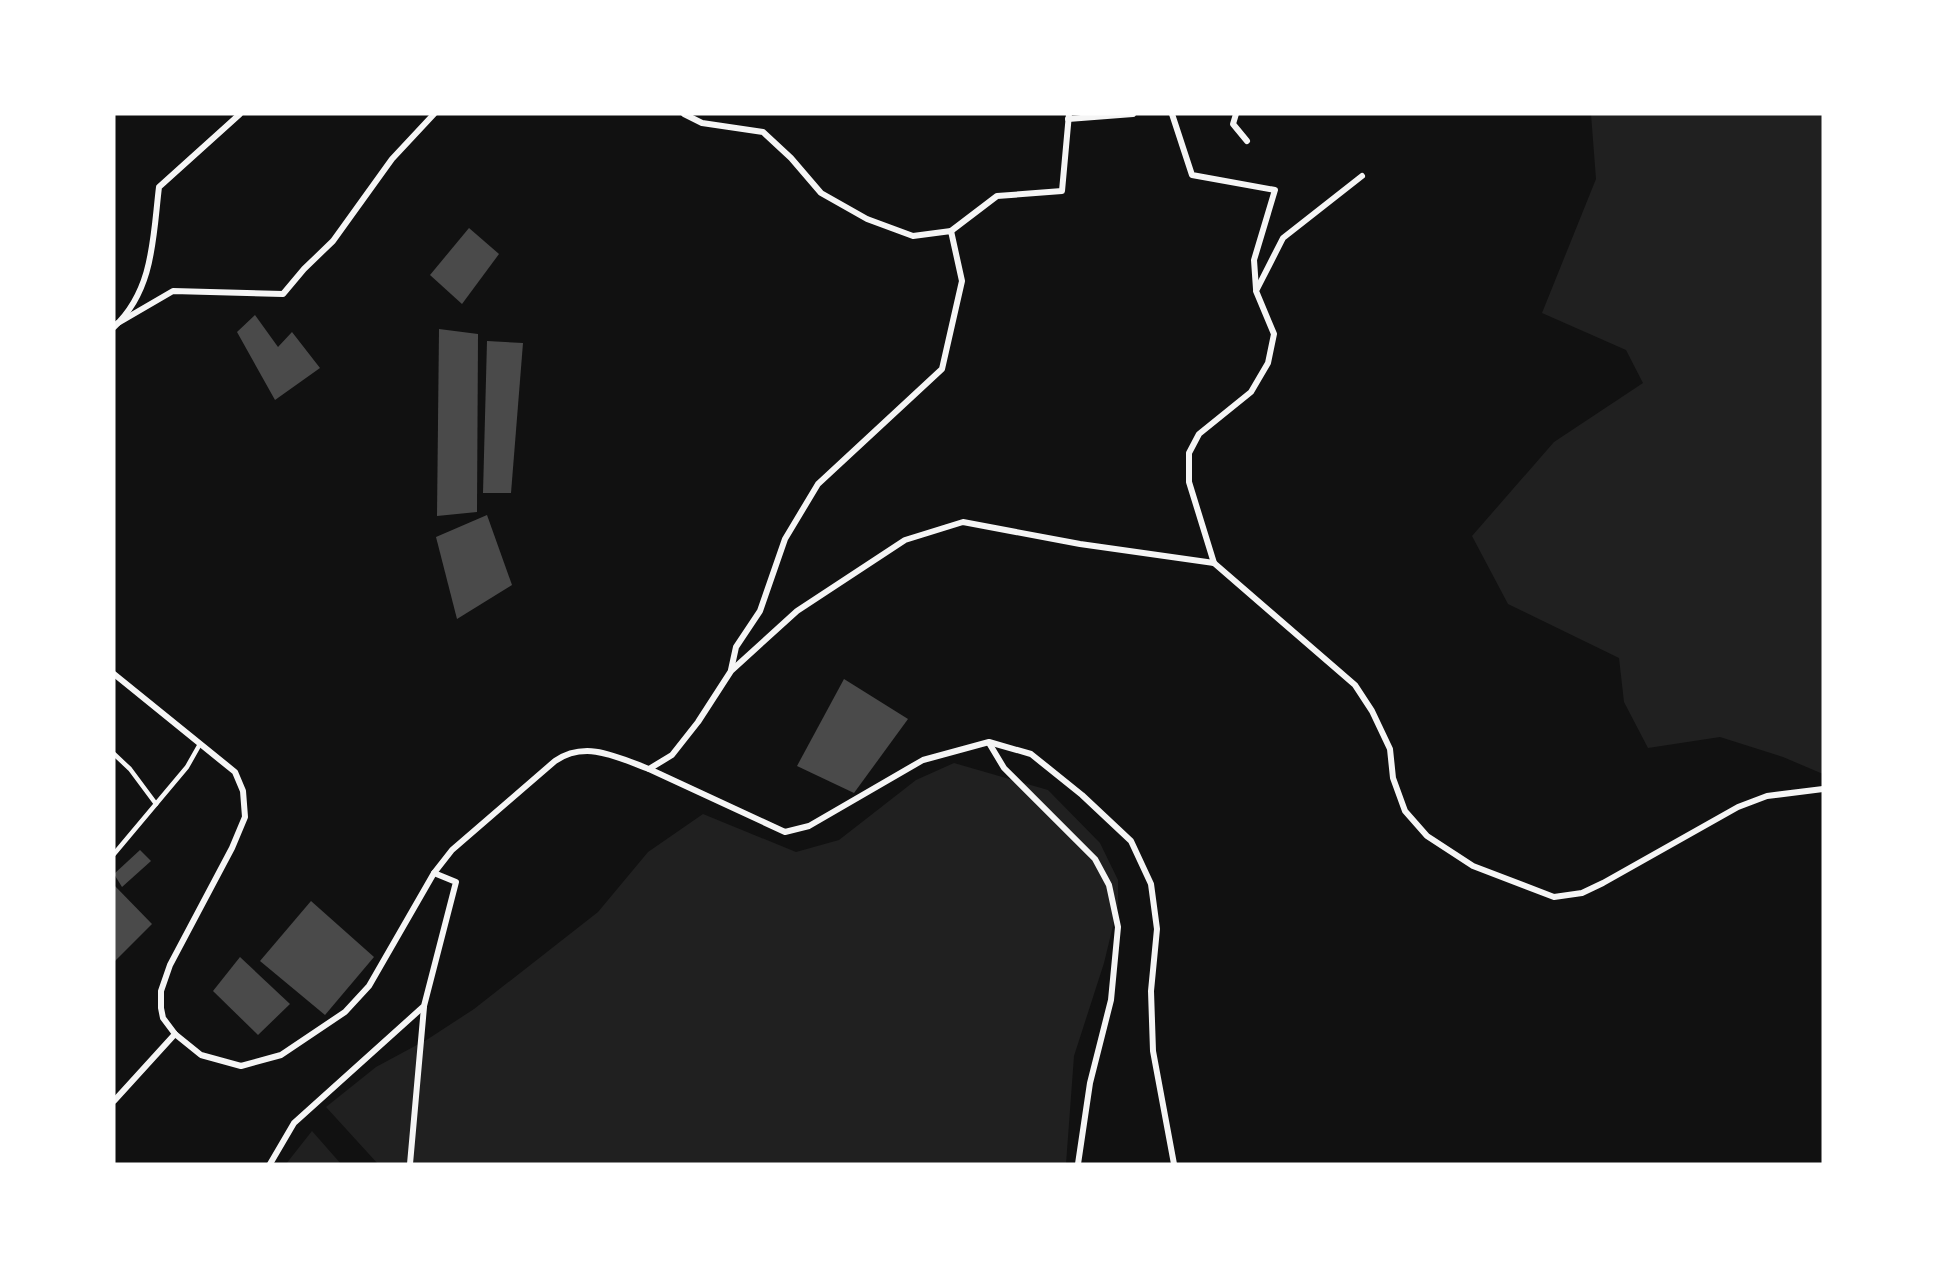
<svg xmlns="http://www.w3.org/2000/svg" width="1937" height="1278" font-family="Mulish,sans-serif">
<rect width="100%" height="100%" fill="#111"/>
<g fill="#202020">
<path d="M1591,114H1823V774L1783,757L1720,737L1648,748L1624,702L1619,658L1508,604L1472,536L1554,442L1643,383L1626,350L1542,313L1596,179Z"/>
<path d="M954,763L1048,790L1100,843L1118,880V905L1104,963L1074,1056L1066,1164H378L326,1107L376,1067L428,1039L474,1009L598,912L648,852L703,814L796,852L839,840L916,780Z"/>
<path d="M312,1131L341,1164H286Z"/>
</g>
<g fill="#4a4a4a">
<path d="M469,228L499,254L462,304L430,275Z"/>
<path d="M255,315L278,347L292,332L320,368L275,400L237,332Z"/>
<path d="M439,329L478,334L477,512L437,516Z"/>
<path d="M487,341L523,343L511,493H483Z"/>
<path d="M487,515L512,585L457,619L436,537Z"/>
<path d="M844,679L908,719L854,793L797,766Z"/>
<path d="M140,850L151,861L122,887L114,874Z"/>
<path d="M114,885L152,924L114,962Z"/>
<path d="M311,901L374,957L325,1015L260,961Z"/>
<path d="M240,957L290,1004L258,1035L213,991Z"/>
</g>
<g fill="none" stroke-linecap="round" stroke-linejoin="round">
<g stroke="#f5f5f5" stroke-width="4.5">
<path d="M114,754L130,769L156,804"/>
<path d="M114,854L187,767L200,744"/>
</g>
<g stroke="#f5f5f5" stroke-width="6">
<path d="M684,114L702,123L763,132L791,158L821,193L867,219L913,236L951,231L962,281L942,369L818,484L785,539L760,611L736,647L731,670"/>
<path d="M1172,114L1192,175L1275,190L1254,260L1256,289"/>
<path d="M1236,114L1233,124L1247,141"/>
<path d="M1068,119L1133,114"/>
<path d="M951,231L997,196L1062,191L1069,114"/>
<path d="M118,323L173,291L283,294L304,269L333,241L392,159L434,114"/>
<path d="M114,327C154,290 153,236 159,187L240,114"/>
<path d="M1214,563L1189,482V453L1199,434L1251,392L1268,363L1274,334L1256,291L1283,238L1362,176"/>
<path d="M114,674L235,772L243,791L245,817L232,848L170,965L161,991V1008L163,1018L175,1034L201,1055L241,1066L281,1055L345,1012L369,986L434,873L452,850L555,761C586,740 617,757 649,769L672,755L698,722L731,671L797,611L905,540L963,522L1080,544L1214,563L1355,685L1372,711L1390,749L1393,778L1405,811L1427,836L1473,866L1554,897L1582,893L1603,883L1738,807L1767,796L1823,789"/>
<path d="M989,743L1004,768L1095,859L1109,885L1118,927L1111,1000L1090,1083L1078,1164"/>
<path d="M649,769L785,832L809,826L923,760L989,742L1031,754L1082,795L1131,841L1151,884L1157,929L1151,991L1153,1051L1174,1164"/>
<path d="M114,1101L175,1034"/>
<path d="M270,1164L294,1123L424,1006L456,882L434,873"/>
<path d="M410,1164L424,1007"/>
</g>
</g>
<rect width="1937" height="1278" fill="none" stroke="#ffffff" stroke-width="231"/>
</svg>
